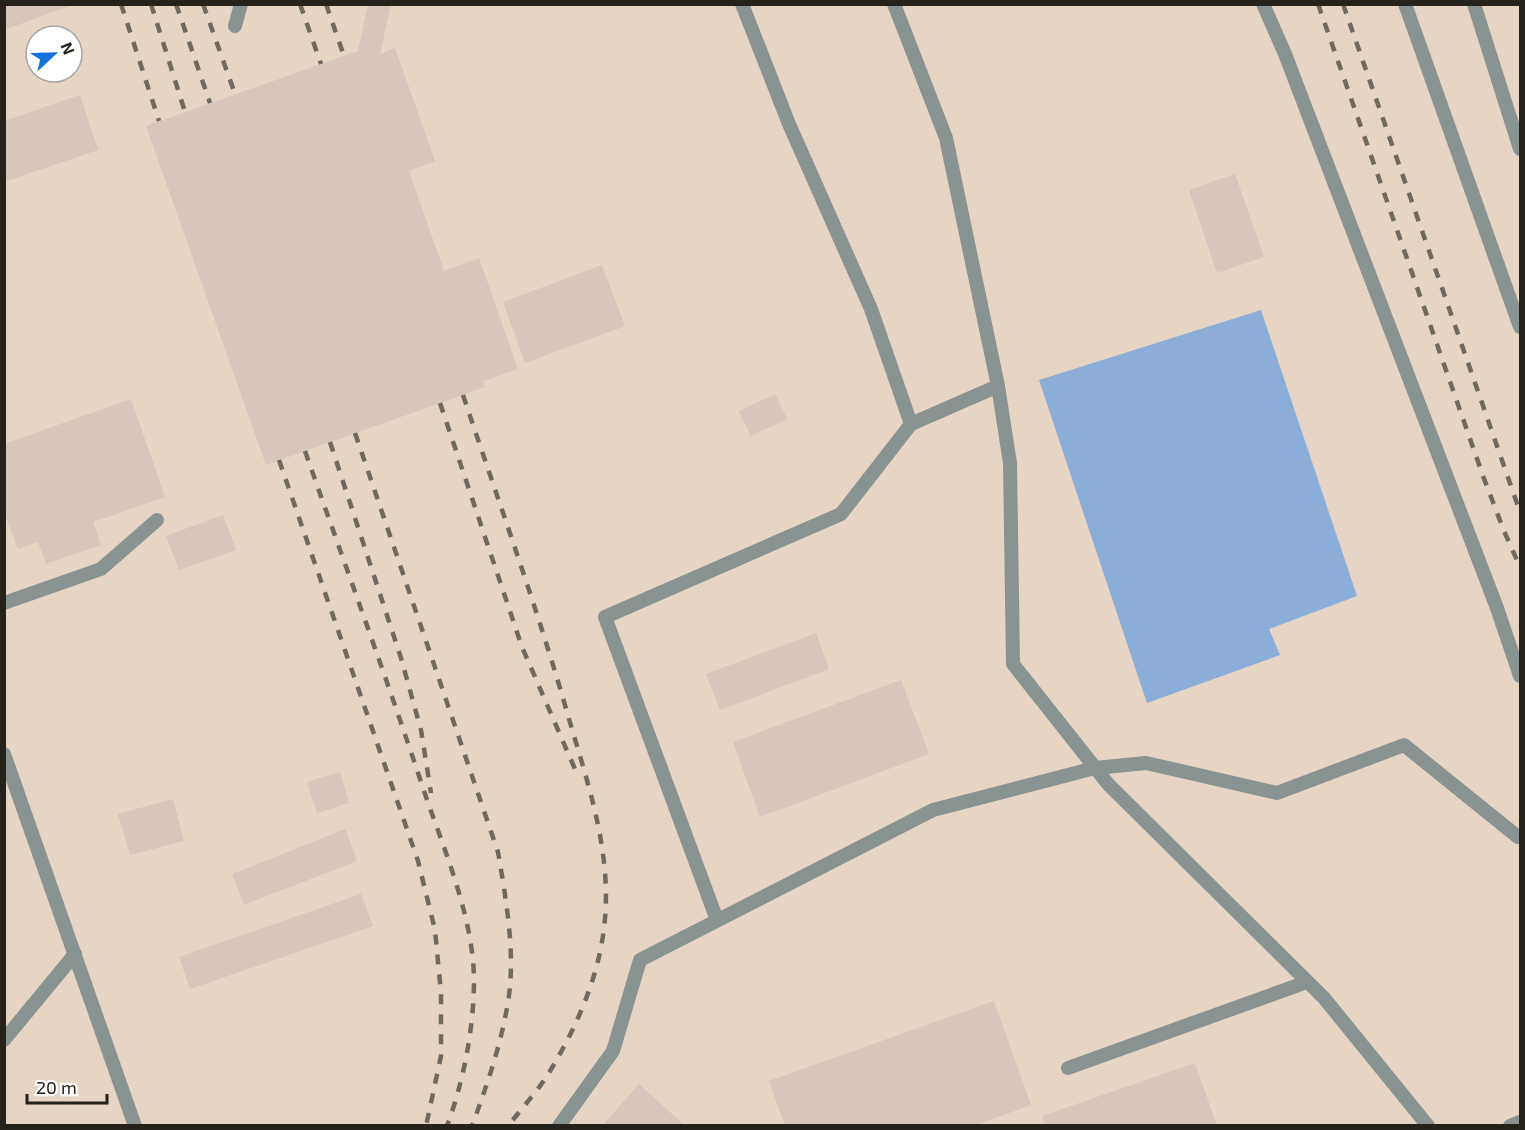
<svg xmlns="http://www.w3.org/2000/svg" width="1525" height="1130" font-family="'Exo 2',sans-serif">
<rect width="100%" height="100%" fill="#f0e4d3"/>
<path fill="#e6d4c4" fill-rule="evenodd" d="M5,5H1520V1125L5,1126ZM36,36H72V72H36Z"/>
<path fill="#8badd8" d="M1261,310L1357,596L1269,629L1280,655L1147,703L1039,380Z"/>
<g fill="#d8c5bb">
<path d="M4,4H72V5L4,30Z"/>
<path d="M368,5H391L380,54L395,48L435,161L409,171L444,271L479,258L518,369L484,381L485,387L266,465L146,126L358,51Z"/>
<path d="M80,95L98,150L4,182V121Z"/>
<path d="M1235,174L1264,257L1217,273L1189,190Z"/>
<path d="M602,265L625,326L525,363L503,302Z"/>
<path d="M775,394L787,419L751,436L739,411Z"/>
<path d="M131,399L165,497L93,522L101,545L46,564L38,542L18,549L4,512V444Z"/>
<path d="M223,515L236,550L179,570L166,536Z"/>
<path d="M816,633L829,669L720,710L706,674Z"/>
<path d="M901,680L929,754L760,817L733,742Z"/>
<path d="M340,772L349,803L317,813L307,782Z"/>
<path d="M173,799L184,841L130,855L118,814Z"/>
<path d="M345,829L357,861L244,905L232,874Z"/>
<path d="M361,894L373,926L190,989L179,957Z"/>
<path d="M994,1001L1031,1105L974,1126H785L769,1081Z"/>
<path d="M1195,1063L1217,1126H1046L1042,1116Z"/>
<path d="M639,1084L685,1126H602Z"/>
</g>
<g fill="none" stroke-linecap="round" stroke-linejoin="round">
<g stroke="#899391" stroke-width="14">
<path d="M742,4L789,124L871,309L911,424"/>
<path d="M894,4L946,138L998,386L1010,463L1013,664L1108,784L1324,998L1428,1126"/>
<path d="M1263,4L1285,54L1497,608L1520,676"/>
<path d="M1405,4L1520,327"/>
<path d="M1474,4L1520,149"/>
<path d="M235,26L241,4"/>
<path d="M4,603L101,569L157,520"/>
<path d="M4,754L135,1126"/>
<path d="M717,920L605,617L841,514L911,424L998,386"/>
<path d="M4,1040L75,954"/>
<path d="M1068,1068L1307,982"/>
<path d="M559,1126L613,1051L640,960L933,810L1095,768L1146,763L1277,793L1404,745L1518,837L1520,836"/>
<path d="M1510,1126L1520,1122"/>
</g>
<g stroke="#70695f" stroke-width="4.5" stroke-dasharray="10 10" stroke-linecap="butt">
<path d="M121,4L159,121"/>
<path d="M151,4L185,112"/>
<path d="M176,4L210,103"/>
<path d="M203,4L235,94"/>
<path d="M300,4L321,64"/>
<path d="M326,4L344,56"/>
<path d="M1318,4L1483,476L1504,531L1520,567"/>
<path d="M1343,4L1520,512"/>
<path d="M463,395C499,503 538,610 569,719C589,787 613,856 604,928C598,979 576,1028 550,1071C538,1091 522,1108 508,1126"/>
<path d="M440,403L522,647L578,776"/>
<path d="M355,433L498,852C506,899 516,954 508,1002C501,1045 487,1085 472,1126"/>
<path d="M330,442L401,658L421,730L431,793"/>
<path d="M305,451C345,565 387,679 425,794C445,852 473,917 474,979C474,1027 464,1080 447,1126"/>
<path d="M279,460L418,861L435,930L441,993V1056L426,1126"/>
</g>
</g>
<rect width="1525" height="1130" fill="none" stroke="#25211b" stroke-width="12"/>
<g transform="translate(54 54) rotate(68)"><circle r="28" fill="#ffffff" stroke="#a8a6a4" stroke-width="1.5"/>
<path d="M0-4.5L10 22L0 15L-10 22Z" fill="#1173dc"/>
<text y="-9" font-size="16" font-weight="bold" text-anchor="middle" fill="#25211b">N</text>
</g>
<path d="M27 1094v9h80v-9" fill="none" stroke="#25211b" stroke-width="3"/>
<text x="36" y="1094" font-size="18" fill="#25211b" stroke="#ffffff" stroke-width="4.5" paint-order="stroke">20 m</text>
</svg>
